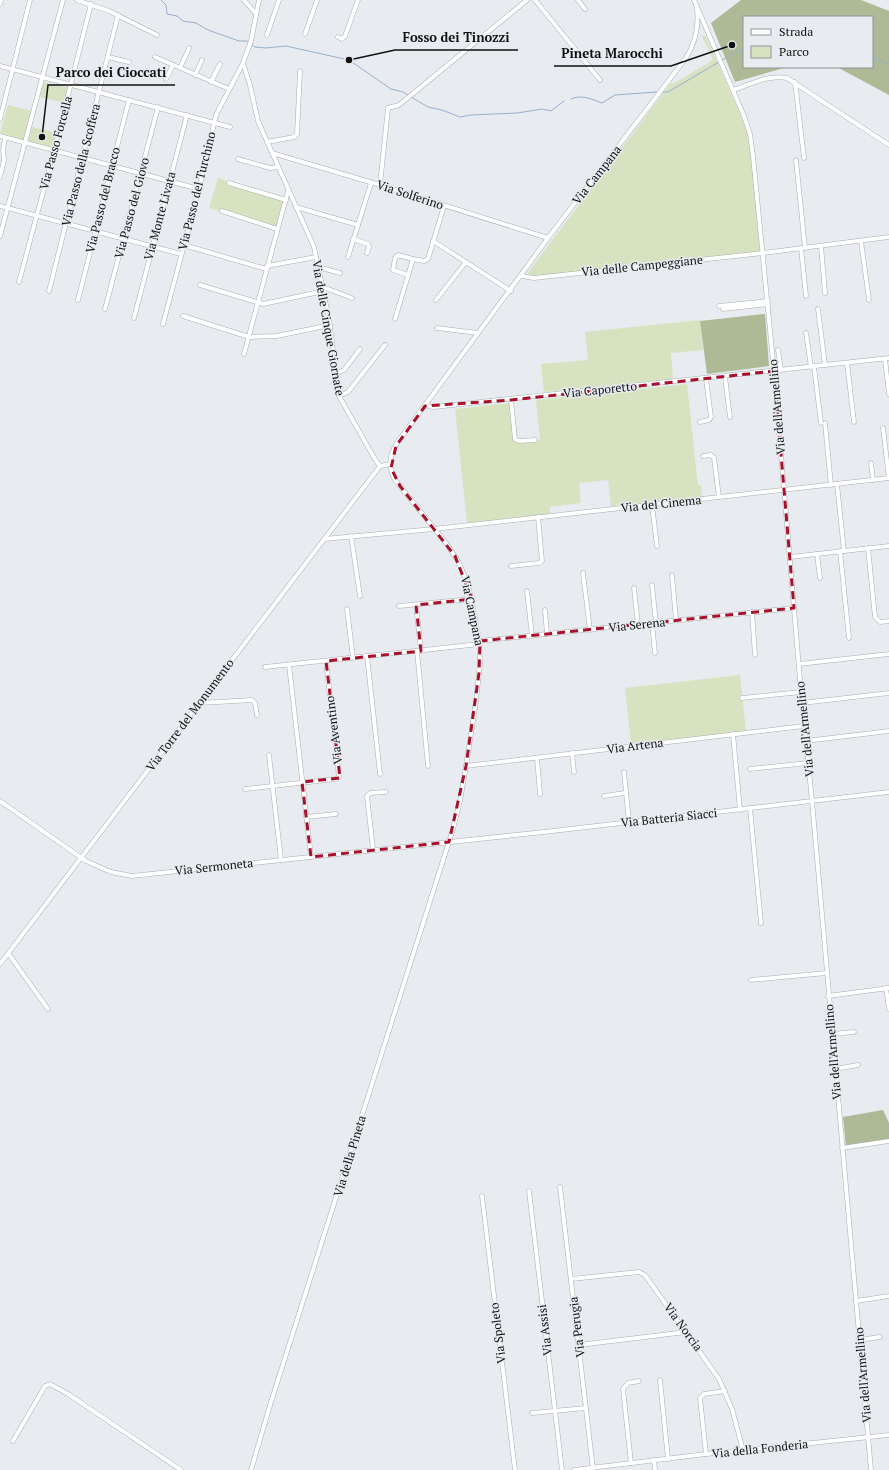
<svg xmlns="http://www.w3.org/2000/svg" width="889" height="1470" font-family="'PT Serif',serif">
<rect width="100%" height="100%" fill="#e8ebef"/>
<g fill="#d7e3c0">
<path d="M705,35L749,134L753,156L760,251L534,277L528,275L529,271L671,83L673,84L713,60L702,36Z"/>
<path d="M44,82L69,88L65,103L40,97Z"/>
<path d="M8,105L32,111L24,140L0,133Z"/>
<path d="M32,127L57,133L53,148L28,141Z"/>
<path d="M218,178L284,201L277,227L221,210L218,211L209,208Z"/>
<path d="M700,320L703,350L671,353L673,379L544,392L541,364L588,360L585,332Z"/>
<path d="M687,384L698,485H701L702,496L611,506L608,480L579,483L581,503L550,507V515L467,523L455,409L510,403L514,443L540,440L536,400Z"/>
<path d="M740,675L746,732L631,744L625,688Z"/>
</g>
<g fill="#aeb996">
<path d="M741,0H861L889,11V95L837,67H872V17H744V67H787L735,82L711,23Z"/>
<path d="M765,314L769,366L707,374L700,321Z"/>
<path d="M883,1110L889,1123V1139L846,1146L843,1117Z"/>
</g>
<g fill="none" stroke-linecap="round" stroke-linejoin="round">
<g stroke="#98b0ce" stroke-width="1">
<path d="M161,0L166,5L167,14L177,16L183,21L196,23L208,30L239,41H247L249,43"/>
<path d="M252,45L255,47L266,48L286,46L349,60L391,89L403,92L408,95"/>
<path d="M872,57L889,64"/>
<path d="M722,60L744,48"/>
<path d="M663,92H668L719,62"/>
<path d="M411,97L428,107L442,110L460,117L471,115L517,113L542,109L551,111L564,101"/>
<path d="M571,99C582,94 591,99 602,103L615,95L657,92"/>
</g>
<g stroke="#a8acaf" stroke-width="5">
<g id="minor">
<path d="M77,0L109,11L157,35"/>
<path d="M244,0L256,14"/>
<path d="M535,0L600,80"/>
<path d="M578,0L585,9"/>
<path d="M694,0L744,116L750,134L753,156L774,371L801,692L812,801L871,1470"/>
<path d="M0,4L1,0"/>
<path d="M305,34L317,0"/>
<path d="M267,35L279,0"/>
<path d="M338,37L342,39L345,36L358,0"/>
<path d="M108,57L129,62"/>
<path d="M155,57L229,89"/>
<path d="M243,63L250,85L258,121L314,247L329,319L339,396L376,461L380,466L390,464"/>
<path d="M0,66L230,127"/>
<path d="M180,68L189,48"/>
<path d="M195,75L202,60"/>
<path d="M166,79L173,65"/>
<path d="M211,82L220,64"/>
<path d="M795,82L804,158"/>
<path d="M733,90C749,85 769,74 787,78L889,145"/>
<path d="M0,119L30,0"/>
<path d="M0,136L199,189"/>
<path d="M267,142L294,137L297,134L300,71"/>
<path d="M272,153L380,185L548,238"/>
<path d="M238,159L270,168L278,167"/>
<path d="M796,160L805,248"/>
<path d="M0,177L4,160L3,150L5,138"/>
<path d="M229,183L286,200"/>
<path d="M380,185L388,108L399,105L527,0"/>
<path d="M0,206L181,254"/>
<path d="M296,207L358,225"/>
<path d="M222,211L277,229"/>
<path d="M0,236L63,0"/>
<path d="M353,239L368,244L369,247L367,253"/>
<path d="M433,241L511,291"/>
<path d="M861,241L869,300"/>
<path d="M184,245L266,269"/>
<path d="M821,246L825,293"/>
<path d="M801,248L806,296"/>
<path d="M348,257L371,183"/>
<path d="M267,266L316,257"/>
<path d="M318,267L340,273"/>
<path d="M408,275L393,270L395,258L398,255L413,259"/>
<path d="M522,276L534,278L763,253L889,237"/>
<path d="M19,282L54,151L91,4"/>
<path d="M200,285L263,304L324,291"/>
<path d="M323,287L352,298"/>
<path d="M49,291L118,15"/>
<path d="M78,300L129,100"/>
<path d="M436,300L466,262"/>
<path d="M719,306L768,301"/>
<path d="M105,309L158,107"/>
<path d="M723,309L768,304"/>
<path d="M818,309L825,365"/>
<path d="M183,316L249,337L277,336L330,325"/>
<path d="M134,318L187,115"/>
<path d="M395,319L413,259L424,261L428,259L444,206"/>
<path d="M163,324L199,189L216,115L243,63L251,41L259,0"/>
<path d="M437,328L478,333"/>
<path d="M806,333L811,367"/>
<path d="M778,350L781,370"/>
<path d="M244,354L288,191"/>
<path d="M885,359L889,394"/>
<path d="M847,363L854,422"/>
<path d="M814,367L821,423"/>
<path d="M335,374L344,370L360,349"/>
<path d="M725,377L730,417"/>
<path d="M339,396L348,392L385,345"/>
<path d="M511,400L515,439L519,441L535,440"/>
<path d="M425,406L434,407L889,358"/>
<path d="M700,422L709,420L711,417L706,379"/>
<path d="M825,423L831,485"/>
<path d="M703,456L711,455L714,458L719,497"/>
<path d="M871,463L873,480"/>
<path d="M837,484L844,551"/>
<path d="M652,505L657,546"/>
<path d="M351,536L360,596"/>
<path d="M324,539L434,529L889,478L883,428"/>
<path d="M868,548L875,617L880,622L889,621"/>
<path d="M840,551L849,638"/>
<path d="M817,554L820,578"/>
<path d="M790,557L889,546"/>
<path d="M511,566L539,563L542,561L538,517"/>
<path d="M583,573L590,630"/>
<path d="M672,575L676,620"/>
<path d="M652,585L656,623"/>
<path d="M634,588L638,625"/>
<path d="M527,591L532,636"/>
<path d="M416,605L421,651"/>
<path d="M399,606L471,599"/>
<path d="M347,609L353,658"/>
<path d="M545,610L547,634"/>
<path d="M752,612L755,655"/>
<path d="M652,623L655,653"/>
<path d="M479,641L794,608"/>
<path d="M417,651L428,766"/>
<path d="M367,656L380,774"/>
<path d="M799,664L889,654"/>
<path d="M289,665L311,857"/>
<path d="M265,667L480,644"/>
<path d="M742,698L801,692"/>
<path d="M200,703L252,700L255,703L257,715"/>
<path d="M802,703L889,693"/>
<path d="M733,734L740,810"/>
<path d="M806,741L889,731"/>
<path d="M572,753L574,772"/>
<path d="M269,755L281,860"/>
<path d="M537,758L540,794"/>
<path d="M466,766L804,726"/>
<path d="M750,769L808,763"/>
<path d="M624,772L629,822"/>
<path d="M245,789L336,779L339,777L326,661"/>
<path d="M604,796L625,793"/>
<path d="M0,801L86,861L111,872L132,876L544,832L889,792"/>
<path d="M750,808L761,923"/>
<path d="M306,817L336,814"/>
<path d="M373,849L367,796L370,793L386,792"/>
<path d="M8,953L48,1009"/>
<path d="M0,964L380,466"/>
<path d="M751,980L826,973"/>
<path d="M886,988L889,1009"/>
<path d="M828,996L889,988"/>
<path d="M832,1034L854,1032"/>
<path d="M835,1069L858,1065"/>
<path d="M842,1148L889,1141"/>
<path d="M560,1187L593,1469"/>
<path d="M529,1191L562,1470"/>
<path d="M482,1196L515,1470"/>
<path d="M571,1279L639,1272L645,1275L719,1379L732,1409L743,1450"/>
<path d="M856,1301L889,1296"/>
<path d="M859,1340L880,1337"/>
<path d="M579,1345L686,1332"/>
<path d="M660,1380L668,1459"/>
<path d="M532,1413L586,1408"/>
<path d="M13,1441L45,1386L50,1384L68,1394L181,1470"/>
<path d="M706,1454L700,1398L704,1394L725,1391"/>
<path d="M654,1460L655,1470"/>
<path d="M631,1463L623,1389L628,1383L639,1381"/>
<path d="M251,1470L271,1402L453,829L460,801L466,766L476,701L480,664L479,639L468,584L458,561L446,543L395,480C388,467 389,455 397,443L548,238L686,58C696,42 699,27 697,9"/>
<path d="M574,1470L706,1454L889,1435"/>
</g>
</g>
<use href="#minor" stroke="#fff" stroke-width="4"/>
</g>
<path fill="none" stroke="#a8102c" stroke-width="3" stroke-dasharray="8 5" stroke-linejoin="round" d="M774,371L794,608L480,641L479,673L466,766L449,842L311,857L302,782L340,778L326,661L421,651L416,605L472,599L455,556L400,486L391,468L396,446L425,406L511,400Z"/>
<g text-anchor="middle" stroke-width="3" stroke-linejoin="round" paint-order="stroke">
<g font-size="12" fill="#101113" stroke="#e8ebef">
<text transform="translate(56 143) rotate(-75)" y="4">Via Passo Forcella</text>
<text transform="translate(81 165) rotate(-76)" y="4">Via Passo della Scoffera</text>
<text transform="translate(597 175) rotate(-52)" y="4">Via Campana</text>
<text transform="translate(197 191) rotate(-76)" y="4">Via Passo del Turchino</text>
<text transform="translate(410 195) rotate(18)" y="4">Via Solferino</text>
<text transform="translate(103 200) rotate(-76)" y="4">Via Passo del Bracco</text>
<text transform="translate(132 208) rotate(-75)" y="4">Via Passo del Giovo</text>
<text transform="translate(160 216) rotate(-75)" y="4">Via Monte Livata</text>
<text transform="translate(642 266) rotate(-6)" y="4">Via delle Campeggiane</text>
<text transform="translate(328 328) rotate(80)" y="4">Via delle Cinque Giornate</text>
<text transform="translate(600 390) rotate(-6)" y="4">Via Caporetto</text>
<text transform="translate(777 407) rotate(-95)" y="4">Via dell'Armellino</text>
<text transform="translate(661 504) rotate(-6)" y="4">Via del Cinema</text>
<text transform="translate(472 611) rotate(78)" y="4">Via Campana</text>
<text transform="translate(637 625) rotate(-6)" y="4">Via Serena</text>
<text transform="translate(190 715) rotate(-53)" y="4">Via Torre del Monumento</text>
<text transform="translate(805 729) rotate(-96)" y="4">Via dell'Armellino</text>
<text transform="translate(334 730) rotate(-97)" y="4">Via Aventino</text>
<text transform="translate(635 746) rotate(-7)" y="4">Via Artena</text>
<text transform="translate(669 818) rotate(-6)" y="4">Via Batteria Siacci</text>
<text transform="translate(214 867) rotate(-6)" y="4">Via Sermoneta</text>
<text transform="translate(833 1052) rotate(-95)" y="4">Via dell'Armellino</text>
<text transform="translate(350 1156) rotate(-73)" y="4">Via della Pineta</text>
<text transform="translate(577 1327) rotate(-97)" y="4">Via Perugia</text>
<text transform="translate(683 1327) rotate(54)" y="4">Via Norcia</text>
<text transform="translate(545 1330) rotate(-97)" y="4">Via Assisi</text>
<text transform="translate(498 1333) rotate(-97)" y="4">Via Spoleto</text>
<text transform="translate(863 1375) rotate(-95)" y="4">Via dell'Armellino</text>
<text transform="translate(760 1449) rotate(-6)" y="4">Via della Fonderia</text>
</g>
</g>
<path fill="none" stroke="#101113" stroke-width="1.5" d="M349 60L395 50H518M732 45L671 66H554M42 137L48 85H175"/>
<g fill="#101113" stroke="#e8ebef" stroke-width="1.5">
<circle cx="349" cy="60" r="4"/>
<circle cx="732" cy="45" r="4"/>
<circle cx="42" cy="137" r="4"/>
</g>
<g font-size="13" text-anchor="middle" font-weight="bold" fill="#101113" stroke="#e8ebef" stroke-width="3" stroke-linejoin="round" paint-order="stroke">
<text x="456" y="42">Fosso dei Tinozzi</text>
<text x="612" y="58">Pineta Marocchi</text>
<text x="111" y="77">Parco dei Cioccati</text>
</g>
<rect x="743" y="16" width="130" height="52" fill="#e8ebef" stroke="#929497"/>
<rect x="751" y="29" width="20" height="6" fill="#ffffff" stroke="#929497"/>
<text x="779" y="36" font-size="12" fill="#101113">Strada</text>
<rect x="751" y="46" width="20" height="12" fill="#d7e3c0" stroke="#929497"/>
<text x="779" y="56" font-size="12" fill="#101113">Parco</text>
</svg>
